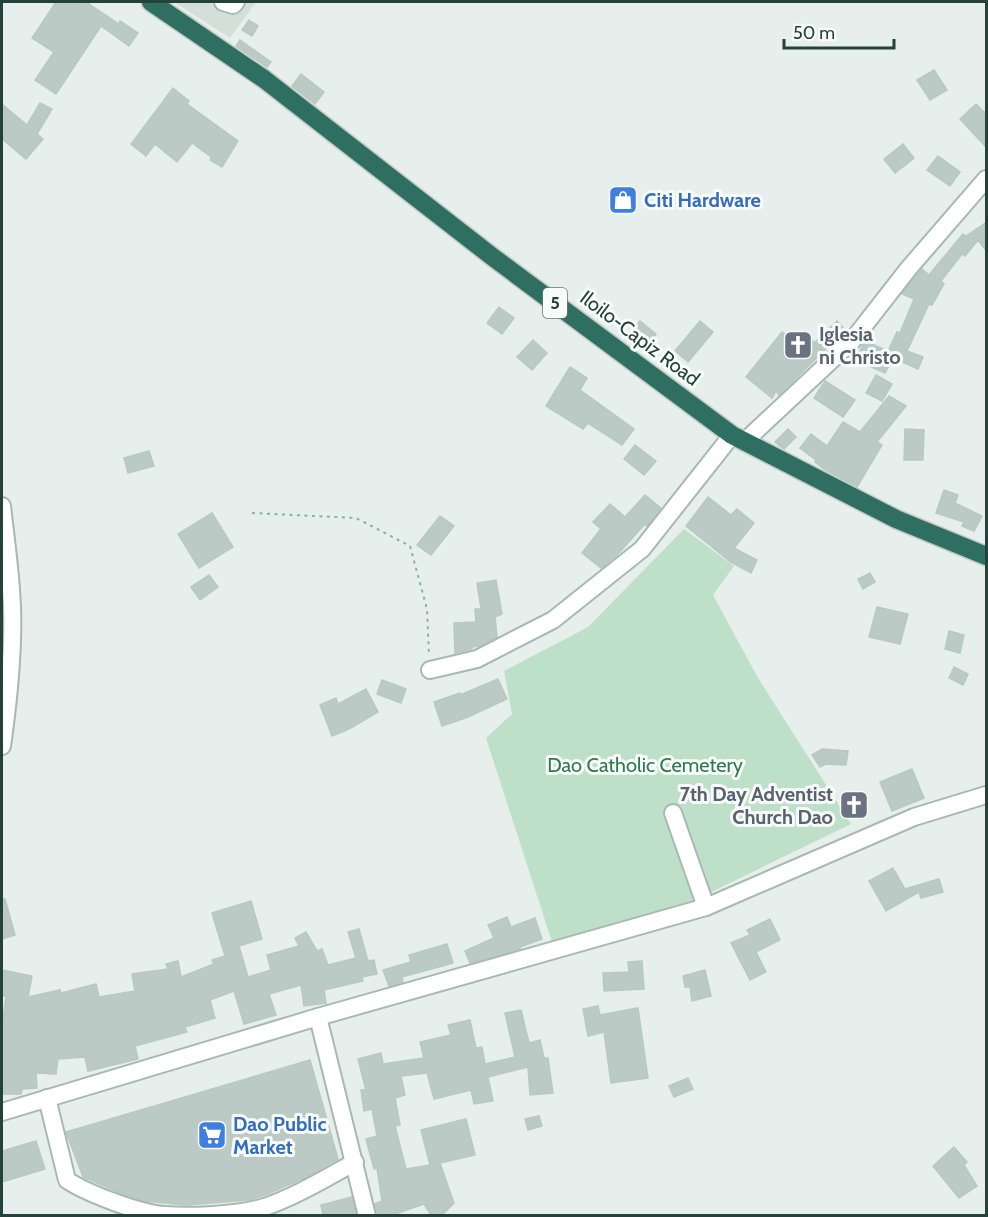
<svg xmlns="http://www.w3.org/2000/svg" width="988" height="1217" font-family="Cabin,sans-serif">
<rect width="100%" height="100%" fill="#e6efeb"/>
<path fill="#d4dfda" d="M174,2H256L230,38Z"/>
<path fill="#bfe0c8" d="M684,529L734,566L713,595L758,678L851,824L693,901L553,945L486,738L512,714L504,671L588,627Z"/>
<g fill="#bbcac4" stroke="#b8c9c2" stroke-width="1.5">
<path d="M56,2H86L119,24L120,21L138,33L129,46L101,26L56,94L35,80L54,52L32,38Z"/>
<path d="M249,20L258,26L252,36L242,30Z"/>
<path d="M240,40L271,62L267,67L236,46Z"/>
<path d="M934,70L947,90L930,100L917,80Z"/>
<path d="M301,74L324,92L315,104L292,86Z"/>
<path d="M173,88L189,101L187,104L238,141L222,167L210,160L211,157L192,143L177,162L155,144L146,156L131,144Z"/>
<path d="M40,103L52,109L37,134L43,139L26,159L2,139V104L27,125Z"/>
<path d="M976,104L987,115V148L960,119Z"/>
<path d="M903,144L914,158L895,173L884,159Z"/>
<path d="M938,156L960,172L950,186L927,170Z"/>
<path d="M987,222V252L978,240L965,256L962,254L941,281L944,284L932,305L929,304L907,351L923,357L918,369L893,358L885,373L855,360L865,341L888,351L897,332L900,333L914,299L902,294L922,269L929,275L963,234L966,236Z"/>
<path d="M499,307L514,318L502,334L487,323Z"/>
<path d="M640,321L656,334L643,351L627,338Z"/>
<path d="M700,321L713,332L688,362L675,351Z"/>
<path d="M837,321L845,330L779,395L776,391L772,398L746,377L782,332L803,349L812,340L814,343Z"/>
<path d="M533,340L547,353L532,370L517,357Z"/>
<path d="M570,367L587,378L580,390L634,429L622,445L588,423L583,429L546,406Z"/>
<path d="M876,375L892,384L882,401L866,393Z"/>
<path d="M825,381L855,400L843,417L814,398Z"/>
<path d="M889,396L906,406L877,442L882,445L857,487L824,469L815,462L816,460L800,448L811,434L827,446L843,422L860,432Z"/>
<path d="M788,429L796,437L784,449L775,442Z"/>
<path d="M905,429L924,430L923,460H904Z"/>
<path d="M635,445L656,461L644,475L624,459Z"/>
<path d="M149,451L154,466L128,473L124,458Z"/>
<path d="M944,490L958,495L955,503L982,516L974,531L962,526L964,522L936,513Z"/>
<path d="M645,495L661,508L647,526L645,524L617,555L601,568L582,553L601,529L593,522L610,504L625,517Z"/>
<path d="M708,497L731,515L737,509L754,523L734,548L757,560L751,573L731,562L686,526Z"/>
<path d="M212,513L233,547L199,568L178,534Z"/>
<path d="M440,516L454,526L431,555L417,545Z"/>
<path d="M870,573L875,582L863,589L858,579Z"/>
<path d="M209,575L218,587L200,600L191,587Z"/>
<path d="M496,580L502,614L495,617L497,637L479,646L472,647V649L455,653L454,623L476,622L475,609H481L477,583Z"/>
<path d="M877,607L908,614L900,644L869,637Z"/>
<path d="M949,631L964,635L960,653L945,649Z"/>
<path d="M954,667L968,674L963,685L949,678Z"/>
<path d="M498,679L507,699L468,717L442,726L434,702L460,693V695Z"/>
<path d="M382,680L406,689L401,703L377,694Z"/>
<path d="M366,689L378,712L349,729L332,736L320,705L336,698L338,704Z"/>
<path d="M822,749L848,751L846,765L826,764L820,767L812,755Z"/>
<path d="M912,769L924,798L892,811L880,782Z"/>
<path d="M893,868L905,889L939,879L943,892L921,898L919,892L886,911L869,881Z"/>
<path d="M2,899H5L15,935L2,939Z"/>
<path d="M251,901L262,939L239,946L248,977L271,970L267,955L299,946L295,938L306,932L317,951L322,949L328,965L356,958L348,932L359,929L368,961L374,960L377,974L362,977L363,981L324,990L326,1003L304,1006L301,985L269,994L276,1015L244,1024L234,991L210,1000L215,1018L185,1027L187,1032L135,1046L138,1059L88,1071L85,1057L58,1059L56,1074L36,1073L37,1088L22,1089L21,1094H2V1025L6,996H2V970L32,976L28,997L60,990L61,993L96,984L99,997L135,991L132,974L168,969L166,964L178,961L181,977L214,964L212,960L225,956L212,913Z"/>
<path d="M507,917L511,927L535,918L542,939L520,947V949L470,963L465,951L494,938L488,925Z"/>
<path d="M770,919L780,940L756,952L766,972L750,980L731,943L750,935L747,930Z"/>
<path d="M447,944L453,963L402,977L403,982L389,986L383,970L411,962L409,955Z"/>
<path d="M642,961L644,989L604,991L603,973L629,972L628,962Z"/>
<path d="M705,970L711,996L692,1001L690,987H685L683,976Z"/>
<path d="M598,1006L600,1015L638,1008L648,1078L611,1083L604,1032L588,1036L583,1009Z"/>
<path d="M521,1010L529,1043L540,1040L544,1058H548L553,1093L530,1095L528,1067L488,1077L493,1101L474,1104L471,1090L434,1099L427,1073L401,1076L405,1095L395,1098L400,1125L395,1126L406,1169L430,1165L421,1130L466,1119L475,1155L440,1163L454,1203L442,1215H431L424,1204L392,1215H378L375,1204L382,1201L377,1168L374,1169L366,1139L377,1136L372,1109L364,1111L361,1090H366L358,1059L381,1053L383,1064L424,1058L420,1042L451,1035L448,1025L470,1020L476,1048L482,1047L485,1064L515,1057L505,1013Z"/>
<path d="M310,1060L338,1159L304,1178L268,1194L249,1200L186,1205L145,1201L118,1192L83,1177L66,1132Z"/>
<path d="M688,1078L693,1089L674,1097L669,1086Z"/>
<path d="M539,1116L542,1126L528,1130L525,1119Z"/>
<path d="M36,1141L45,1169L2,1182V1151Z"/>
<path d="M954,1147L967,1162L964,1165L977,1186L959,1198L933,1166Z"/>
<path d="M352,1197L356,1215H323L321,1205Z"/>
</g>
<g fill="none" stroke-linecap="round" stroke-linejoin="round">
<g stroke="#a8b8b2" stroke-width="20">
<g id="minor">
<path d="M223,2L233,5L236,2"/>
<path d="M744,442L852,341L909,268L986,179"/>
<path d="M2,506C7,550 14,596 12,640C11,676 7,711 2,746"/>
<path d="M430,670L477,659L553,620L642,549L732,435"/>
<path d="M673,813L706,907"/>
<path d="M318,1017L367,1216"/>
<path d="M47,1098L67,1180C86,1193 141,1214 165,1215C188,1217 238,1215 261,1208C289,1200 328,1177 355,1162"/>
<path d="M2,1112L318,1017L706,907L914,817L986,795"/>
</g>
</g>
<g stroke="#c2cac8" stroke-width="21">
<path id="highway" d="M151,2L264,79L494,258L732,435L896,519L986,556"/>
</g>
<path stroke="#86b3a5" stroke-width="2" stroke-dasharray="3 4.5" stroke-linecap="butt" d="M252,513L356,518L410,546L427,609L429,655"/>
<use href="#minor" stroke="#fff" stroke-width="16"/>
<use href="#highway" stroke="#2f6f62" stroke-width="18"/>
</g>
<defs>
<g id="shop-square" transform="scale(1.5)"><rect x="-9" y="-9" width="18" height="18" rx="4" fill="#3f7fe0" stroke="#f7fbf9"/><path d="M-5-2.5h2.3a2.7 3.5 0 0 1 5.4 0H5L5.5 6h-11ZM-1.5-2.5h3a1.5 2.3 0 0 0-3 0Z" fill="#fff"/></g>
<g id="church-square" transform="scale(1.5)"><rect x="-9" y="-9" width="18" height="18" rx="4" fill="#6b7280" stroke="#f7fbf9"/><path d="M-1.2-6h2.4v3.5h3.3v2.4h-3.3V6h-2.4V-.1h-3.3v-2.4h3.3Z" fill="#fff"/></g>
<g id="supermarket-square" transform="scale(1.5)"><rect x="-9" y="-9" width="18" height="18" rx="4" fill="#3f7fe0" stroke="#f7fbf9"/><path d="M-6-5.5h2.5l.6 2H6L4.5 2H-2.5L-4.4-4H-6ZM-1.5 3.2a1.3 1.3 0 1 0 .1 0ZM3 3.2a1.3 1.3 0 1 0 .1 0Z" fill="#fff"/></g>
</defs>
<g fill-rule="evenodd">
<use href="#shop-square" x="623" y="200"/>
<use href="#church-square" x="798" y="345"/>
<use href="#church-square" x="854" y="805"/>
<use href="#supermarket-square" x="212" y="1135"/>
</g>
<g text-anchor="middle" stroke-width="6" stroke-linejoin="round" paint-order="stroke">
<rect fill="#f7fbf9" stroke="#637a73" stroke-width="1.5" x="543" y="288" width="24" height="30" rx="4.5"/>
<g font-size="18" font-weight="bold" fill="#24423a">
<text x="555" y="309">5</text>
</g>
<g font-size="20" font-weight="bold" fill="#366cbe" stroke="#f7fbf9" text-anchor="start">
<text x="644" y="207">Citi Hardware</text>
<text x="233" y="1131">Dao Public<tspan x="233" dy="23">Market</tspan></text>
</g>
<g font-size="20" font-weight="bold" fill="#5b616d" stroke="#f7fbf9" text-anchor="start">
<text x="819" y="341">Iglesia<tspan x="819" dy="23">ni Christo</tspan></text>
<text x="833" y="801" text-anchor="end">7th Day Adventist<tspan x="833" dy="23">Church Dao</tspan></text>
</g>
<g font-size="20" fill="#24423a" stroke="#f7fbf9">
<text transform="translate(640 338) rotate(37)" y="7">Iloilo-Capiz Road</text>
</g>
<g font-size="20" fill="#2d7a4b" stroke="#f7fbf9">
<text x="645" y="772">Dao Catholic Cemetery</text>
</g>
</g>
<rect width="988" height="1217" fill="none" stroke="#24423a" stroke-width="6"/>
<path d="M784 39v9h110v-9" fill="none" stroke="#24423a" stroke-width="3"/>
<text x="793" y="39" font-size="18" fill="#24423a" stroke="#f7fbf9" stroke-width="4.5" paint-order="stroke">50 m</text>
</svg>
